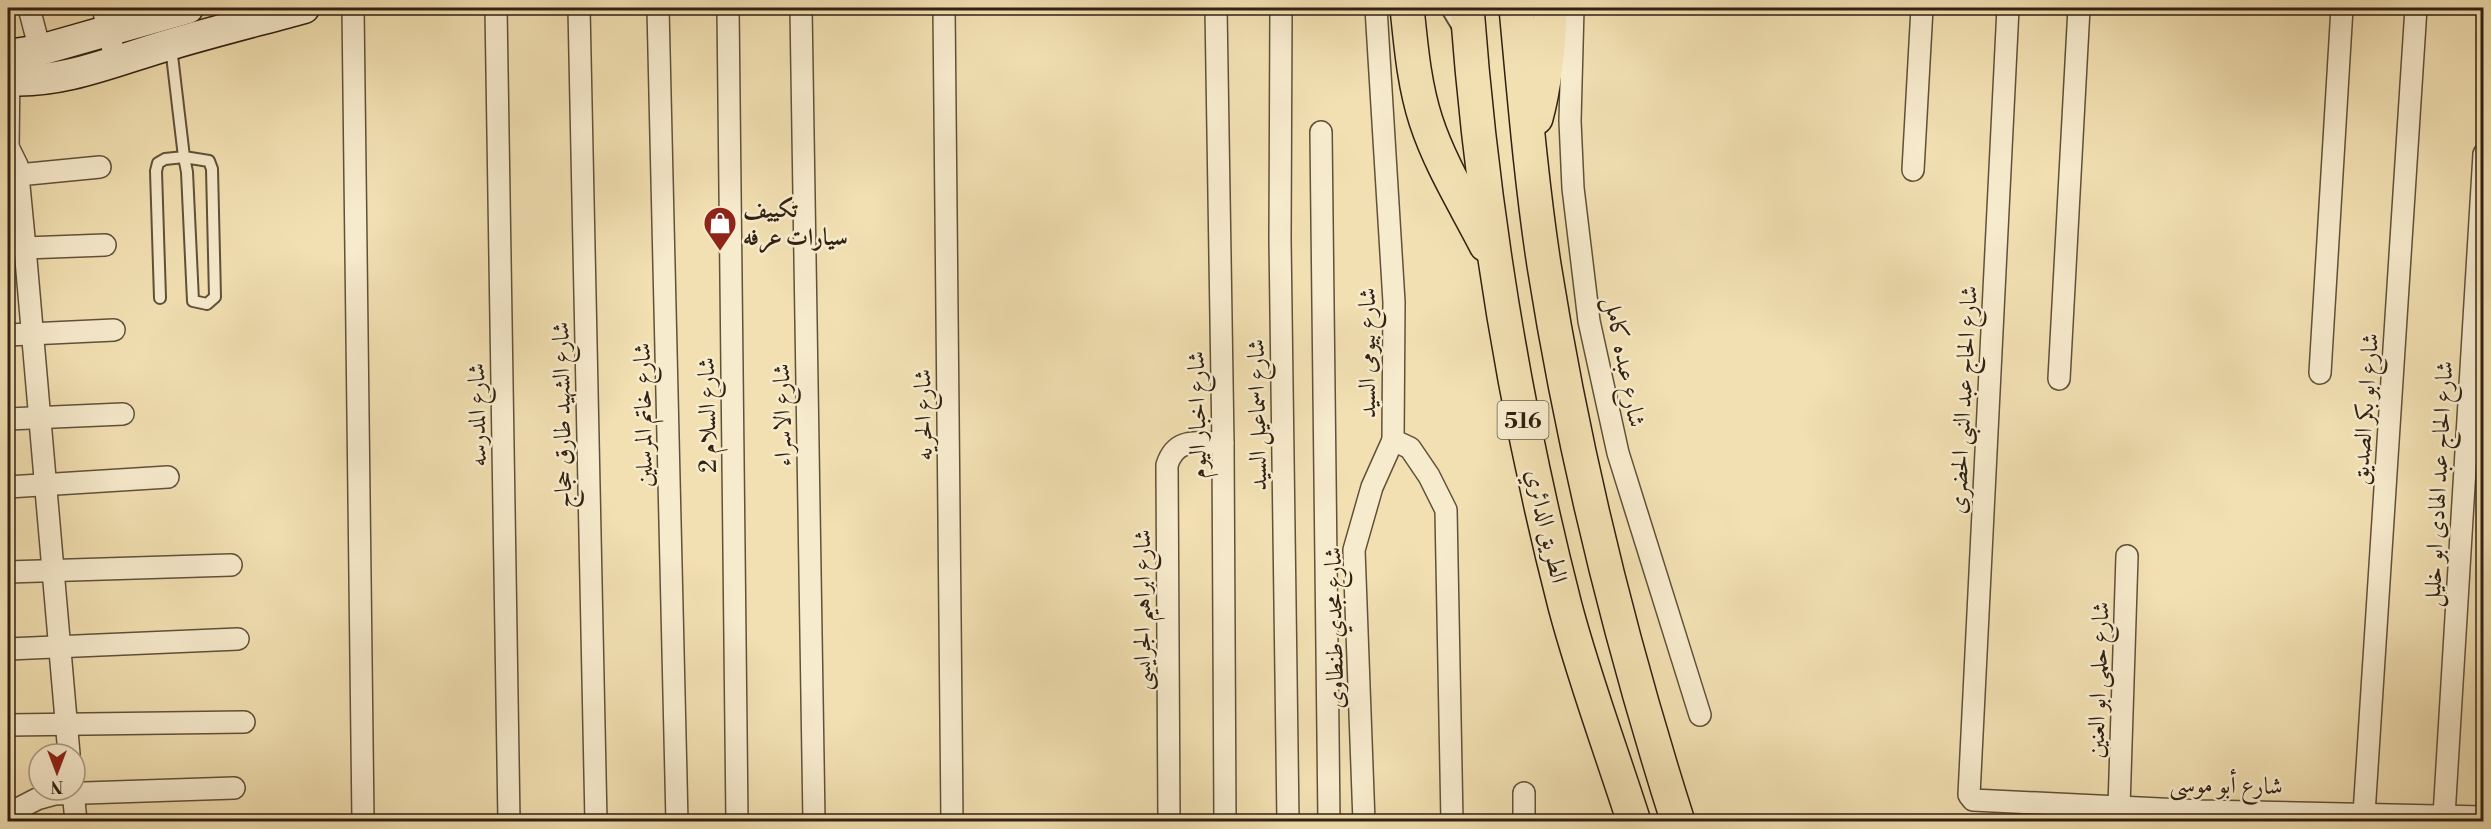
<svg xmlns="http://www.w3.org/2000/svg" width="2491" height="829" font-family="'Libre Bodoni',Amiri,serif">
<rect width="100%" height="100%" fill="#f2e0b2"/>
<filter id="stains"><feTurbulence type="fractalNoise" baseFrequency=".00333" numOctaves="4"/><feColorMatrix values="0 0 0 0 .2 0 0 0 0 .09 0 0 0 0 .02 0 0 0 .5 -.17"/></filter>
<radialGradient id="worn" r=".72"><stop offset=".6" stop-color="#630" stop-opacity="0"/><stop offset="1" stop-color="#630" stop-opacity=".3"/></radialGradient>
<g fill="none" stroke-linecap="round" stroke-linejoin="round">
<g stroke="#60513a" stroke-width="14">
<g id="lane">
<path d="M1446,8L1458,28"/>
<path d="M160,298L156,171L158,163L165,159L184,157L187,172L193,301L207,304L215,297L212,169L209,161L184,157L171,47"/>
</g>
</g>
<g stroke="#60513a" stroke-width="24">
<g id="street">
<path d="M29,8L40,50"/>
<path d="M103,8L116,62"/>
<path d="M353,8L363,822"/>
<path d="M496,8L509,822"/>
<path d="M579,8L596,822"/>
<path d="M658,8L677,822"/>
<path d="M728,8L737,822"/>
<path d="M801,8L814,822"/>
<path d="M944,8L952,822"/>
<path d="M1216,8L1223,443L1225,822"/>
<path d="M1281,8L1280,239L1288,822"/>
<path d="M1376,8L1394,302L1393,440L1410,448L1429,476L1446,510L1452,822"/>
<path d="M1573,8L1570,121L1573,188L1589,321L1618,453L1700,715"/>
<path d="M2008,8L1969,795L1973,800L2201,811L2484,817"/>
<path d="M1321,132L1329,822"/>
<path d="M8,147L17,165L25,248L69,754"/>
<path d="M8,149L9,68"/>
<path d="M1913,170L1922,8"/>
<path d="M18,175L100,167"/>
<path d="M25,248L105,245"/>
<path d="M8,335L114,330"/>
<path d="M2320,373L2342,8"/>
<path d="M2059,379L2079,8"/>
<path d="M8,419L123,414"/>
<path d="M8,487L168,477"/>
<path d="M8,572L231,565"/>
<path d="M8,649L238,639"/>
<path d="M8,725L244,722"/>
<path d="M73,790L76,822"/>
<path d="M1524,793V822"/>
<path d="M2119,807L2127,556"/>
<path d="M8,814L37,799L55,794L234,788"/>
<path d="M2364,814L2416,8"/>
<path d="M2444,816L2484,154"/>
<path d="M1169,822L1167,465C1176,437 1197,443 1223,443"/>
<path d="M1364,822L1354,550L1372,487L1393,440"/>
</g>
</g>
<g stroke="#302112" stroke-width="33">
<g id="secondary">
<path d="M8,55L40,50L188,8"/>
<path d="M8,80C64,84 119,59 172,44C216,31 260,20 304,8"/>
</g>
</g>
<g stroke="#302112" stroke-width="36">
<g id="highway">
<path d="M1407,8C1411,46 1414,84 1426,121C1440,164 1465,204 1486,245"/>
<path d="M1467,8C1482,208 1515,411 1565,606C1584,678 1611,750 1634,822"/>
<path d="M1516,8C1524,93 1531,180 1544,265C1574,454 1620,640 1678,822"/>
<path d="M1536,118C1546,81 1549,45 1550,8"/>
</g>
</g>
<use href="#lane" stroke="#f7ebcd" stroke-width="10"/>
<use href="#street" stroke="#f7ebcd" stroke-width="21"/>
<use href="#secondary" stroke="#f7ebcd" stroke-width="30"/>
<use href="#highway" stroke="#f2e0b2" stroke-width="33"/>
</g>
<defs>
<g id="shop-pin" transform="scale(1.725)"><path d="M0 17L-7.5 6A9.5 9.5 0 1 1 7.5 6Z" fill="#8f2418" stroke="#f7ebcd"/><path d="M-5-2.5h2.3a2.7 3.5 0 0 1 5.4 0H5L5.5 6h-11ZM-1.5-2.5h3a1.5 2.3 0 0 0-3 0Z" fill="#fff"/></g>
</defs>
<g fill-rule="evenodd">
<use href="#shop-pin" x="720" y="223"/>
</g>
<g text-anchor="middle" stroke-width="5" stroke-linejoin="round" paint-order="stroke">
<rect fill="#f7ebcd" stroke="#6c5e4a" stroke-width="1.5" x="1497.5" y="401" width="51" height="38" rx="4.5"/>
<g font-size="22" font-weight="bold" fill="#302112">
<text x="1523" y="428">516</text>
</g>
<g font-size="24" font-weight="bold" fill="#302112" stroke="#f7ebcd" text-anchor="start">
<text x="743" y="217">تكييف<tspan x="743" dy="28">سيارات عرفه</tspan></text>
</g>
<g font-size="24" fill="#302112" stroke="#f7ebcd">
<text transform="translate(1367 353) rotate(-90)" y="8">شارع بيومى السيد</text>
<text transform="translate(1625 362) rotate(79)" y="8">شارع عبده كامل</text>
<text transform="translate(1963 400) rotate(-87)" y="8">شارع الحاج عبد النبى الحضرى</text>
<text transform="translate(2365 409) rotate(-86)" y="8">شارع ابو بكر الصديق</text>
<text transform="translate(477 415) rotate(-91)" y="8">شارع المدرسه</text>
<text transform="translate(562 415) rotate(-91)" y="8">شارع الشهيد طارق حجاج</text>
<text transform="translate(643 415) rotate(-91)" y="8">شارع خاتم المرسلين</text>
<text transform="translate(707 415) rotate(-91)" y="8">شارع السلام 2</text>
<text transform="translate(782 415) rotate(-91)" y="8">شارع الاسراء</text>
<text transform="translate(923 415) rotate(-91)" y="8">شارع الحريه</text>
<text transform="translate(1197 415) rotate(-91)" y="8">شارع اخبار اليوم</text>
<text transform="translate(1257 415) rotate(-91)" y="8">شارع اسماعيل السيد</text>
<text transform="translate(2438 484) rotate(-87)" y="8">شارع الحاج عبد الهادى ابو خليل</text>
<text transform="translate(1547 526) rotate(77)" y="8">الطريق الدائري</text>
<text transform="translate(1142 610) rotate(-90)" y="8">شارع ابراهيم الجرايسى</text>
<text transform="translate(1334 628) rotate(-91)" y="8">شارع مجدي طنطاوى</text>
<text transform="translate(2098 680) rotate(-88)" y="8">شارع حلمى ابو العنين</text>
<text transform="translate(2226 785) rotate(1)" y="8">شارع أبو موسى</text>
</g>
</g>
<rect width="2491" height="829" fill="none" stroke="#f2e0b2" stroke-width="30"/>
<rect x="9" y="9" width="2473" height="811" fill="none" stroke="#302112" stroke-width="3"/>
<rect x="15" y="15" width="2461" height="799" fill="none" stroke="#302112" stroke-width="1.5"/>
<g transform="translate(57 772) rotate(180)"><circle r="28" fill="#f7ebcd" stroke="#a79a82" stroke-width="1.5"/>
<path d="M0-4.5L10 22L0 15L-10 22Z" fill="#8f2418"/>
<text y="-9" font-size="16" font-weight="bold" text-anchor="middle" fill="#302112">N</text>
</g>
<rect width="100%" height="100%" filter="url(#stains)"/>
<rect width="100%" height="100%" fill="url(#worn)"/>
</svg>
